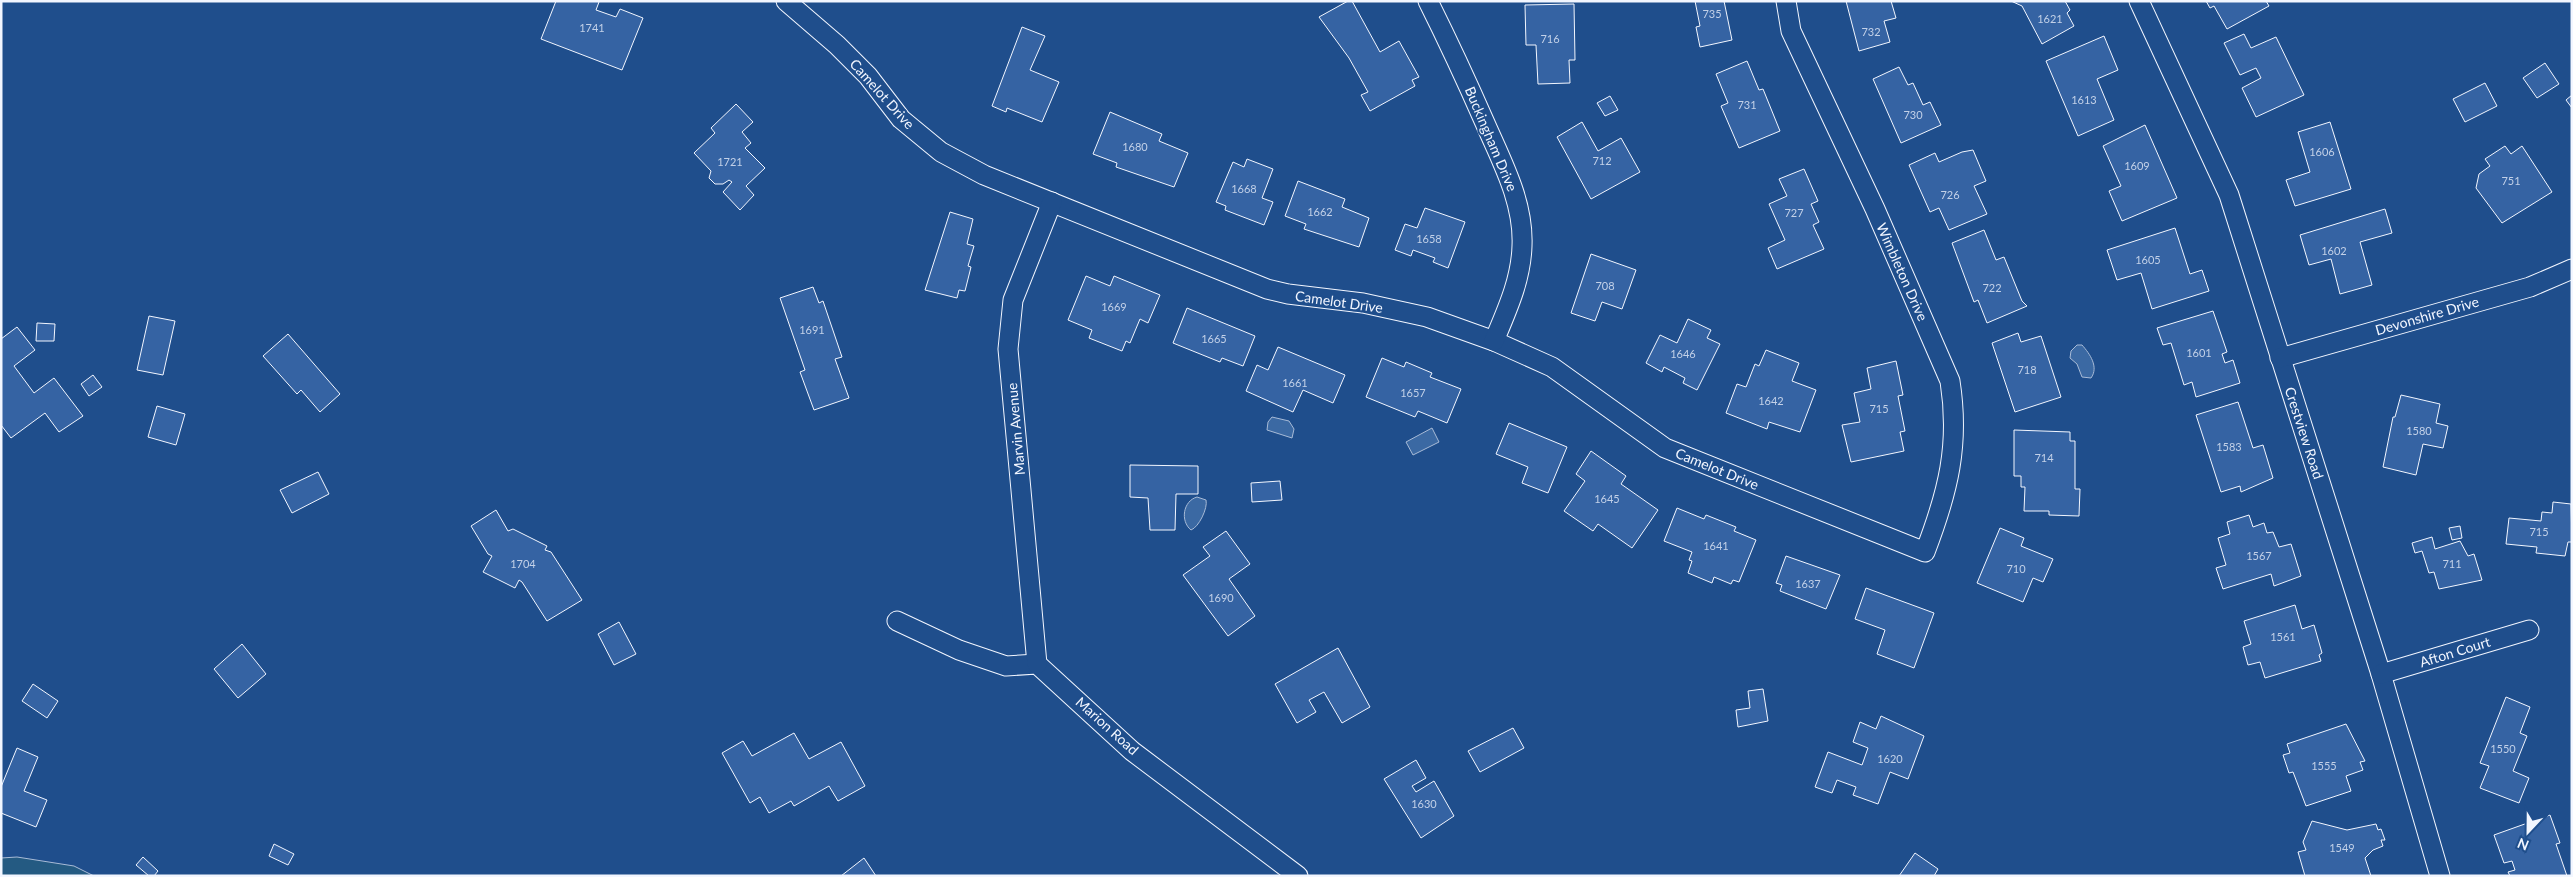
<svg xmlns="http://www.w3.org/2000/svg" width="2573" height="877" font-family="Lato,sans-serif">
<rect width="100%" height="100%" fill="#1f4e8c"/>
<path fill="#245a82" stroke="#a8bbd7" d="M17,857L74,866L94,876H1V858Z"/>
<g fill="#3b69a3" stroke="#a8bbd7">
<path d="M2077,345H2082C2090,354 2099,367 2091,378L2082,377L2077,364L2070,358L2071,351Z"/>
<path d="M1272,417L1289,421L1294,429L1292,438L1267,430L1268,422Z"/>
<path d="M1432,428L1439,442L1413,455L1406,442Z"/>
<path d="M1197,497L1206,500C1208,508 1199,527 1191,530C1180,521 1183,501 1197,497Z"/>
</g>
<g fill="#3563a3" stroke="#f2f6ff">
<path d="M556,1H597L599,2L596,10L616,17L620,9L643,18L622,70L541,39Z"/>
<path d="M1348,1H1352L1380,52L1399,41L1419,77L1412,80L1415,86L1370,111L1361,95L1368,92L1349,58L1319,17Z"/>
<path d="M1695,1H1724L1732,40L1700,47L1696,27L1700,26Z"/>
<path d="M1846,1H1891L1896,18L1884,21L1890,42L1859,51Z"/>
<path d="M2011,1H2065L2070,10L2067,13L2074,26L2042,44L2022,6Z"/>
<path d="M2206,1H2266L2269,6L2227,29L2214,6L2210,8Z"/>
<path d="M1574,4L1575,60H1569L1570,83L1538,84L1536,45H1526L1525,5Z"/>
<path d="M1022,27L1045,36L1030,70L1059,82L1042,122L1007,108L1006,112L992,106Z"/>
<path d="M2244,34L2251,48L2276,37L2304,95L2256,117L2242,88L2261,78L2256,68L2240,75L2224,43Z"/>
<path d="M2104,36L2118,70L2097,79L2114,120L2078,136L2046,61Z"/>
<path d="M1747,61L1759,90L1763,89L1780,131L1739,148L1721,106L1728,103L1716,74Z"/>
<path d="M2545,63L2559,84L2537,98L2523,78Z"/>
<path d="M1899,67L1908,85L1913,83L1923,105L1930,102L1941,125L1901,143L1873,79Z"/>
<path d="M2485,83L2497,106L2465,122L2453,99Z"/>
<path d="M2572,95V108L2566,100Z"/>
<path d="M1610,96L1618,110L1605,116L1597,103Z"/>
<path d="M736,104L753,122L742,132L751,143L745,148L765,168L746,186L754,195L740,210L723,192L732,182L729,180L723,184H715L709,178L711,171L694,153L715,133L711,128Z"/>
<path d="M1110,112L1162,134L1159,141L1188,153L1174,187L1116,167L1117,163L1093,154Z"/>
<path d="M1582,122L1598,151L1621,138L1640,172L1591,199L1557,137Z"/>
<path d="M2330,122L2351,189L2295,206L2286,180L2310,172L2298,132Z"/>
<path d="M2145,125L2177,198L2122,221L2109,191L2121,186L2103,146Z"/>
<path d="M2505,146L2511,154L2522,146L2552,192L2502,223L2476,188L2479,174L2490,166L2485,159Z"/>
<path d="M1973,150L1986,181L1974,186L1987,214L1949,230L1939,208L1930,212L1909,165L1935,153L1939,162L1962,152Z"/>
<path d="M1247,159L1273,169L1262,198L1273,202L1264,225L1225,210L1226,206L1216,202L1233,162L1244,167Z"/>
<path d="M1804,169L1818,201L1811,204L1819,222L1813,225L1824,249L1777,269L1768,248L1785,240L1769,204L1787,196L1779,179Z"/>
<path d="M1298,181L1345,199L1342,207L1369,218L1359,247L1304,229L1306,224L1285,216Z"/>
<path d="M1425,208L1465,222L1448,268L1433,262L1435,258L1413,250L1411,256L1395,250L1405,224L1417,228Z"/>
<path d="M2385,209L2392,233L2360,242L2372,285L2340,294L2331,259L2309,265L2300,235Z"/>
<path d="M950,212L973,219L967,244L974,246L968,266L971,267L965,291L959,290L957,298L925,290Z"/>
<path d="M2175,228L2190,274L2202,270L2209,291L2152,309L2141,273L2117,280L2107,250Z"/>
<path d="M1984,230L1996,260L2004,257L2022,301L2027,306L1987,323L1978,300L1974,302L1952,243Z"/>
<path d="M1591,254L1636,270L1622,309L1602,302L1595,321L1571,313Z"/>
<path d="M1086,276L1110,286L1114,276L1160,295L1148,323L1140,319L1130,343L1126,341L1122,351L1089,338L1092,330L1068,320Z"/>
<path d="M813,287L819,303L823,301L842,357L835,359L849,398L814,410L800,372L805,370L780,298Z"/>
<path d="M1187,308L1255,336L1243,366L1222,358L1220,362L1173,343Z"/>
<path d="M2213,311L2227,352L2222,354L2225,363L2233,360L2240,383L2196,397L2192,382L2184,385L2171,343L2163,345L2157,328Z"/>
<path d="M149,316L175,321L163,375L137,370Z"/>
<path d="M1688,319L1711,330L1707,338L1720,344L1697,390L1683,383L1685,378L1664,367L1662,372L1646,363L1660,335L1677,343Z"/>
<path d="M37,323L55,324L54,341H36Z"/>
<path d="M17,327L35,350L14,366L34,393L54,378L83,416L59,432L45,413L11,438L1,425V339Z"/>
<path d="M2018,333L2021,342L2041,336L2061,397L2015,412L1992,343Z"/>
<path d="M288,334L340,394L320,412L301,390L297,394L263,356Z"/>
<path d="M1278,347L1345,375L1333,403L1303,390L1293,412L1246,391L1257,365L1268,370Z"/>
<path d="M1766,350L1799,363L1792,381L1816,390L1800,432L1769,422L1767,429L1726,413L1737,384L1746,387L1755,364L1759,366Z"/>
<path d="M1382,358L1404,367L1406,362L1432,373L1430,377L1461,389L1447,423L1418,411L1415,417L1366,397Z"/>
<path d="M1896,361L1903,395L1898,396L1905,431L1900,432L1904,451L1851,462L1842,425L1860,422L1854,393L1871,389L1867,368Z"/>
<path d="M93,375L102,387L89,396L81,384Z"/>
<path d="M2401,395L2440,404L2436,423L2448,426L2443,448L2423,444L2416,475L2383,467L2393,417H2395Z"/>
<path d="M2238,402L2253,448L2263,445L2273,478L2241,492L2240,486L2221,492L2196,415Z"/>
<path d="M157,406L185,414L176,445L148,437Z"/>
<path d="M1509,423L1567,447L1548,493L1522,483L1528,467L1496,454Z"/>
<path d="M2014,430L2070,432V441H2075V489H2080L2079,516L2049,515V511H2024L2025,487H2021V476H2014Z"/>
<path d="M1591,451L1626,476L1621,484L1658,510L1632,548L1598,524L1593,531L1564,511L1585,481L1576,474Z"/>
<path d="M1130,465L1198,466V494H1176L1175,530H1150L1148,498L1130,497Z"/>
<path d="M318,472L329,494L292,513L280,490Z"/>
<path d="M1280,481L1282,500L1252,502L1251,483Z"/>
<path d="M2553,502L2571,504L2572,542H2568L2565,556L2536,553L2537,547L2506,544L2509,518L2541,521L2542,512L2552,513Z"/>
<path d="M1677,508L1704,519L1706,515L1736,527L1734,531L1756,540L1739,582L1733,580L1731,584L1714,577L1712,583L1688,573L1692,561L1689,560L1692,552L1664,541Z"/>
<path d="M496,510L508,531L513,529L547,546L545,550L551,552L582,600L547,621L522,582L519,580L515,588L483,572L492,556L488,554L471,526Z"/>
<path d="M2249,515L2253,527L2264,523L2267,533L2273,532L2279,547L2291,544L2301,576L2274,586L2271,574L2223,589L2216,568L2226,565L2218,538L2230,534L2227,522Z"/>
<path d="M2460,526L2462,538L2452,540L2449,528Z"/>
<path d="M2000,528L2024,538L2021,546L2053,559L2043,582L2033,578L2023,602L1977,583Z"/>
<path d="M1226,531L1250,564L1229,579L1255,616L1228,636L1183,575L1210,556L1203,547Z"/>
<path d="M2432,537L2435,549L2460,541L2468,556L2474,554L2482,580L2439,589L2434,572L2429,573L2422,551L2415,553L2412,543Z"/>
<path d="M1786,556L1840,575L1826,609L1780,591L1782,585L1776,583Z"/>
<path d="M1866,588L1934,613L1914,668L1877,654L1885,630L1855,619Z"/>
<path d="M2295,605L2302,629L2314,625L2322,653L2319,655L2321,661L2265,678L2260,662L2248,665L2243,647L2251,644L2244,621Z"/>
<path d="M619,622L636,654L614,665L598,634Z"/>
<path d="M242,644L266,674L238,698L214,669Z"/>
<path d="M1338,648L1370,707L1342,723L1324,692L1309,700L1316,712L1297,723L1275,684Z"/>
<path d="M33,684L58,701L47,718L22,701Z"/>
<path d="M1763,689L1768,721L1738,727L1736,710L1750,708L1748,691Z"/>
<path d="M2506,697L2530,707L2520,733L2527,736L2513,771L2529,778L2519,803L2480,788L2489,766L2480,763Z"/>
<path d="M1881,716L1924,736L1908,779L1890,772L1878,804L1853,795L1856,787L1837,780L1832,793L1815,787L1828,752L1862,765L1868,748L1853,742L1860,722L1876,729Z"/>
<path d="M2346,724L2365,761L2360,762L2363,770L2346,776L2351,791L2306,806L2293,772L2289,773L2283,755L2290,753L2287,744Z"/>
<path d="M1513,728L1524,748L1480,772L1468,751Z"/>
<path d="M794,733L809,759L841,742L865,786L838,801L829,786L794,806L791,801L769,813L760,797L750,803L722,753L743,741L752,756Z"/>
<path d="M17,748L38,757L24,791L47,800L36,827L1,813V787Z"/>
<path d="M1416,760L1426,778L1412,786L1416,792L1434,781L1454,816L1421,838L1384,779Z"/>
<path d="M2550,815L2560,843L2556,844L2567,876H2510L2508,872L2515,870L2512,861L2504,863L2494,835Z"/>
<path d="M2312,821L2347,830L2376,824L2378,830L2381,829L2385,840H2381L2383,846L2373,850L2365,858L2371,876H2305L2298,852L2306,850L2303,842Z"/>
<path d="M274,844L294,854L288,865L269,856Z"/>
<path d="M1915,853L1938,869L1934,876H1899Z"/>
<path d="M143,857L158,871L154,876H149L136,865Z"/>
<path d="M864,858L876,876H841Z"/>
</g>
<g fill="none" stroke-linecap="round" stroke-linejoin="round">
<g stroke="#f2f6ff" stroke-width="21">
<g id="minor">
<path d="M786,1L837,45L868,76L901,119L941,152L984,175L1267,289L1288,294L1363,303L1427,317L1494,341L1552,367L1665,448L1925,552C1948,492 1960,445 1950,381L1875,209L1791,31L1786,1"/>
<path d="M1428,1C1448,41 1467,82 1485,123C1502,162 1524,202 1522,246C1521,280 1507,310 1494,341"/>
<path d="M2139,1L2229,195L2381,674L2440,876"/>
<path d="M2280,358L2530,287L2572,269"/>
<path d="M897,621L959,650L1006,666L1037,664L1132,751L1298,876"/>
<path d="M1037,664L1008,349L1013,300L1052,202"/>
<path d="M2381,674L2529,630"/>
</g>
</g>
<use href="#minor" stroke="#1f4e8c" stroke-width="19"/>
</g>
<g text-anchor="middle" stroke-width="4" stroke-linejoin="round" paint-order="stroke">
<g font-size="11" fill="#c3d1e8">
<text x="1712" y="18">735</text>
<text x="2050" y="23">1621</text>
<text x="592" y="32">1741</text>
<text x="1871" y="36">732</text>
<text x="1550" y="43">716</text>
<text x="2084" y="104">1613</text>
<text x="1747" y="109">731</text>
<text x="1913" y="119">730</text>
<text x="1135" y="151">1680</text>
<text x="2322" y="156">1606</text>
<text x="1602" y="165">712</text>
<text x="730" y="166">1721</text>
<text x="2137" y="170">1609</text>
<text x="2511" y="185">751</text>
<text x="1244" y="193">1668</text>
<text x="1950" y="199">726</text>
<text x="1320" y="216">1662</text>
<text x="1794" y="217">727</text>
<text x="1429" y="243">1658</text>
<text x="2334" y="255">1602</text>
<text x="2148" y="264">1605</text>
<text x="1605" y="290">708</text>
<text x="1992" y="292">722</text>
<text x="1114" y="311">1669</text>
<text x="812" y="334">1691</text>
<text x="1214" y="343">1665</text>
<text x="2199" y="357">1601</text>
<text x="1683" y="358">1646</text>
<text x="2027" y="374">718</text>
<text x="1295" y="387">1661</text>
<text x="1413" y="397">1657</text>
<text x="1771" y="405">1642</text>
<text x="1879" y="413">715</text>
<text x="2419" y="435">1580</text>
<text x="2229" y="451">1583</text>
<text x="2044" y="462">714</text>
<text x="1607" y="503">1645</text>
<text x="2539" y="536">715</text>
<text x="1716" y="550">1641</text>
<text x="2259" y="560">1567</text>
<text x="523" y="568">1704</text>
<text x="2452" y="568">711</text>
<text x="2016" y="573">710</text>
<text x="1808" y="588">1637</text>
<text x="1221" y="602">1690</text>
<text x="2283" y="641">1561</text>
<text x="2503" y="753">1550</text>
<text x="1890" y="763">1620</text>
<text x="2324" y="770">1555</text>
<text x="1424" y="808">1630</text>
<text x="2342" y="852">1549</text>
</g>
<g font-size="14" fill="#f2f6ff" stroke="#1f4e8c">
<text transform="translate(882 94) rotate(48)" y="5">Camelot Drive</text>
<text transform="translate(1491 139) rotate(67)" y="5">Buckingham Drive</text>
<text transform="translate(1902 272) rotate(66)" y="5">Wimbleton Drive</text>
<text transform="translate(1339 302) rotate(8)" y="5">Camelot Drive</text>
<text transform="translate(2427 316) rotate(-16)" y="5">Devonshire Drive</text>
<text transform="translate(1016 429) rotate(-95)" y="5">Marvin Avenue</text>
<text transform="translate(2304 433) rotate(72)" y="5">Crestview Road</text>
<text transform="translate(1717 469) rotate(22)" y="5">Camelot Drive</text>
<text transform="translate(2455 652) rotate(-17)" y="5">Afton Court</text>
<text transform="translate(1107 726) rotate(42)" y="5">Marion Road</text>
</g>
</g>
<rect width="2573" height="877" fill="none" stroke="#f2f6ff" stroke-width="5"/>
<g transform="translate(2528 832) rotate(202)" stroke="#1f4e8c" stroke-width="4" paint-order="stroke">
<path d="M0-4L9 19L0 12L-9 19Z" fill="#f2f6ff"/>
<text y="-8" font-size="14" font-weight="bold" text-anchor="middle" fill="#f2f6ff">N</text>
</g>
</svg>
